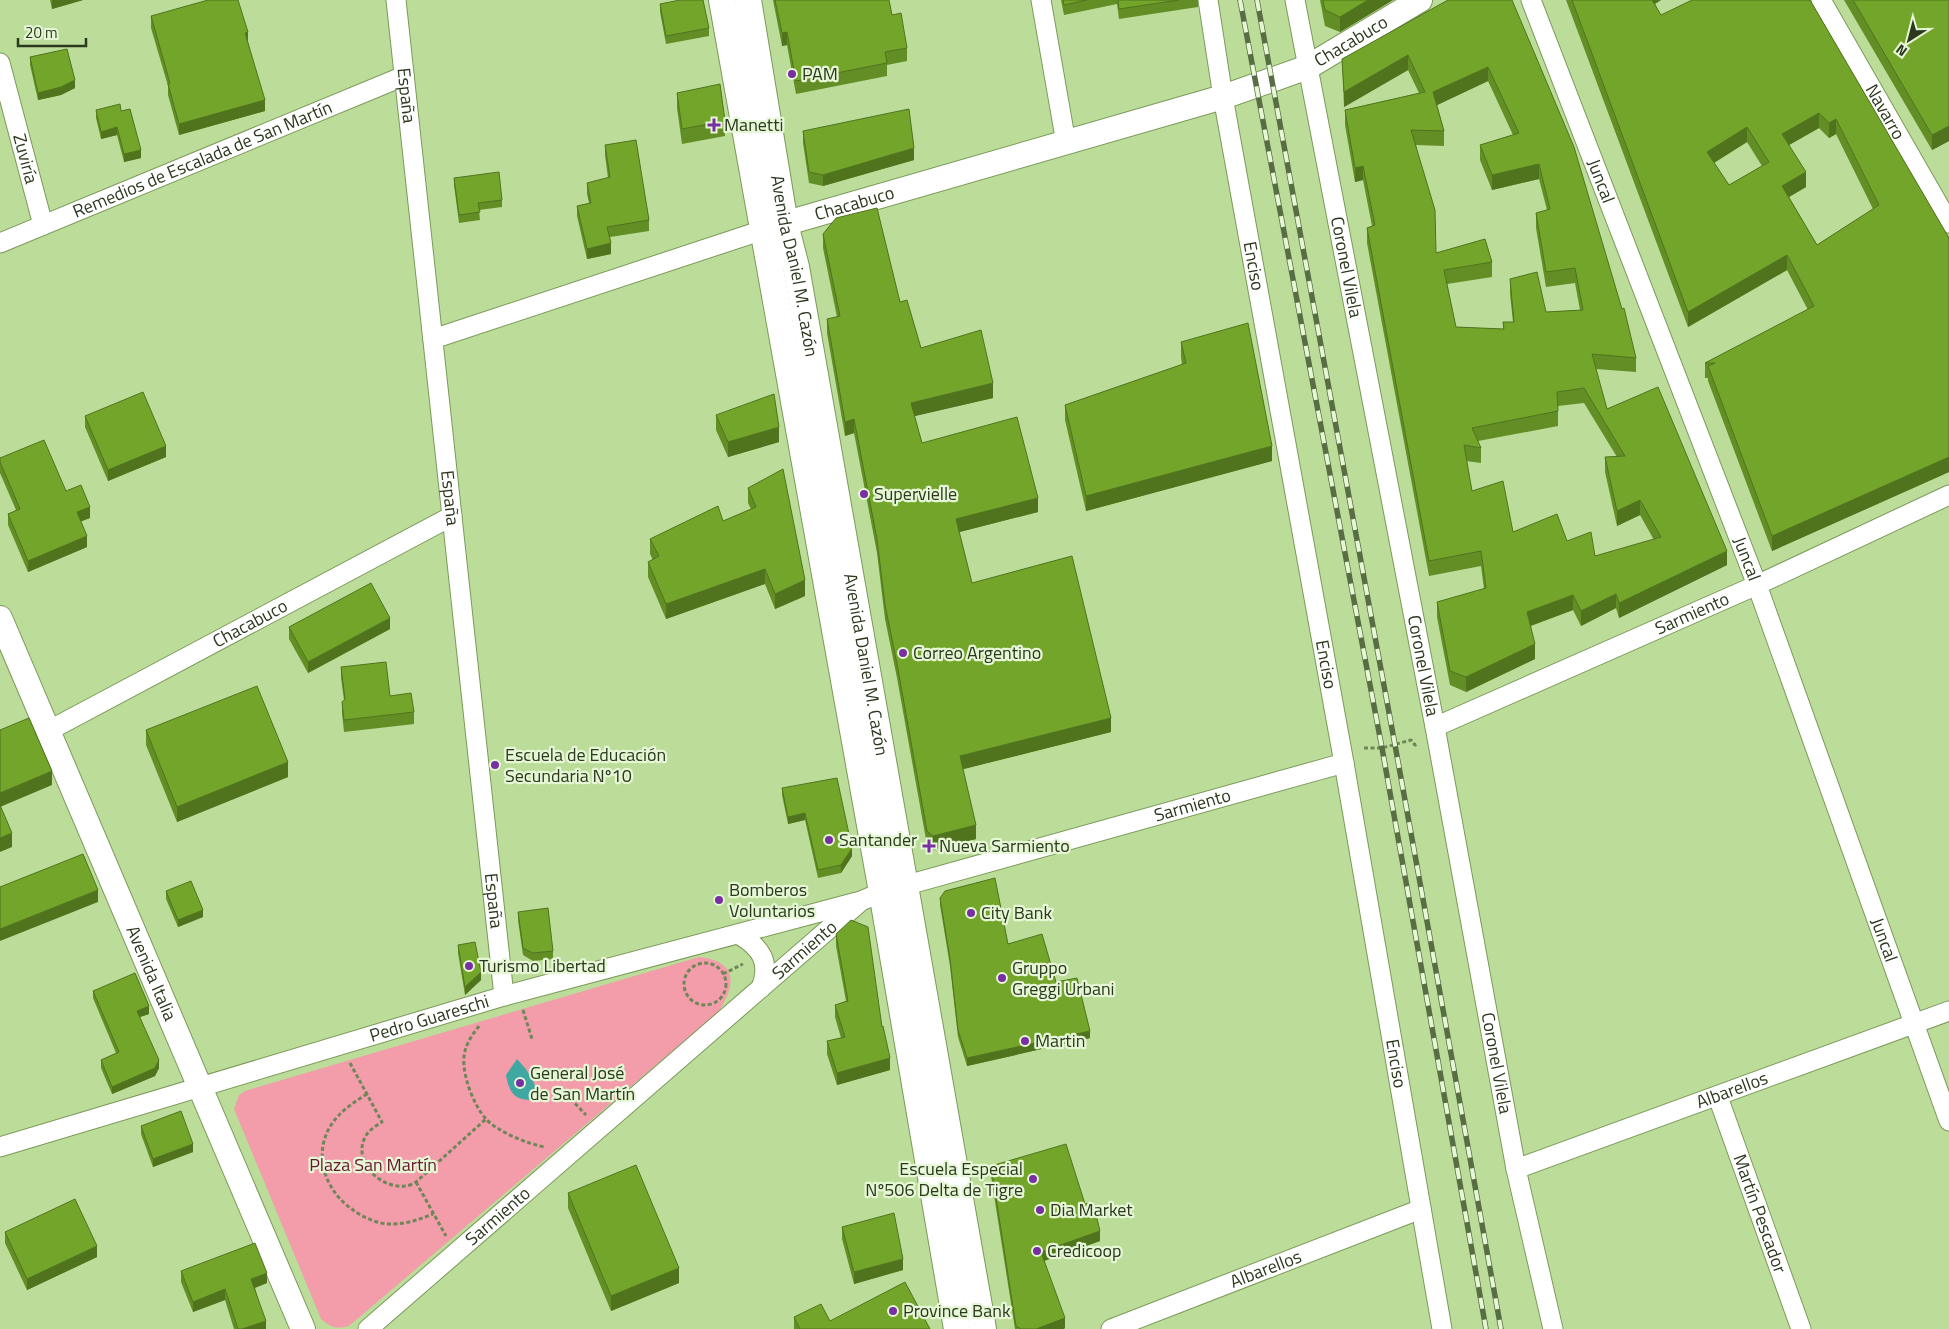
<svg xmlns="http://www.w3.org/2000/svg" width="1949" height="1329" font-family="'Titillium Web',sans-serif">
<rect width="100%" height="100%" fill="#bd9"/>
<path fill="#f39caa" d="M699,957C738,961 737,986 717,1013L349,1326C337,1329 331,1328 321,1319L234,1109L239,1095L245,1091Z"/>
<path fill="#40a8a2" d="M517,1059C530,1073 534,1079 538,1098C517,1104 509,1094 506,1075Z"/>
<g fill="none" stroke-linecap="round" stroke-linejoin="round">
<g stroke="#7b9a5a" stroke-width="21">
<g id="minor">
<path id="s1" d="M396,0L504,996"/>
<path d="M1041,0L1066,143"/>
<path id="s2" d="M1208,0L1223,97L1344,763L1442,1329"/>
<path id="s3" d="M1295,0L1435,727L1516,1169L1553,1329"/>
<path id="s4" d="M1531,0L1757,585L1949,1121"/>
<path id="s5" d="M1821,0L1949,223"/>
<path id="s6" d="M0,63L43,225"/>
<path id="s7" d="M0,243L404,76"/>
<path d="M433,339L763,230"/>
<path id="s8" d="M1435,727L1757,585L1949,495"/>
<path id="s9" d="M48,731L452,516"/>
<path d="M738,934C761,947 771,962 761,988"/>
<path id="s10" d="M1718,1097L1801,1329"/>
<path id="s11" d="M0,1147L504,996L857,902"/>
<path id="s12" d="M1516,1169L1949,1011"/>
<path id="s13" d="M368,1329L861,901L882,892L1344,763"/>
<path id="s14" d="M1111,1329L1421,1209"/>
</g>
</g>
<g stroke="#7b9a5a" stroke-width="26">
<g id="tertiary">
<path id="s15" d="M766,229L1223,97L1308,67L1420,0"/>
<path id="s16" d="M0,618L303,1329"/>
</g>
</g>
<g stroke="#7b9a5a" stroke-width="28">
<g id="secondary">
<path d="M722,0L882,892L957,1329"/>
<path id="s17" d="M748,0L785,224L796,267L983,1329"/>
</g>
</g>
<g stroke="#6f8658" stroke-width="3" stroke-dasharray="4 2.5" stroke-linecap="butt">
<path d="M1364,748H1382L1411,740L1415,745L1418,744"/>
<circle cx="705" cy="984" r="21"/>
<path d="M723,974L743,964"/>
<path d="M523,1010L532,1039"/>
<path d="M479,1026C472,1035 465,1045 464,1057C462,1075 474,1106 486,1119C498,1132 528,1144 545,1147"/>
<path d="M350,1063L382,1122C377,1125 371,1129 367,1134C350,1159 379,1189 405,1186C408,1186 413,1184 416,1182L486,1119"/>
<path d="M367,1094C357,1100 347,1107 339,1115C310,1145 321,1188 353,1210C364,1218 380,1225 393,1224C407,1224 420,1219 433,1214"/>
<path d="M566,1094L586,1115"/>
<path d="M416,1182L446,1236"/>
</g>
<use href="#minor" stroke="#fff" stroke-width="19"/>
<use href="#tertiary" stroke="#fff" stroke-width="24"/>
<use href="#secondary" stroke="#fff" stroke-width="26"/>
<g stroke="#596d44" stroke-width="5.5">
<g id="rail">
<path d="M1240,0L1382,748L1486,1329"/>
<path d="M1257,0L1395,745L1501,1329"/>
</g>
</g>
<use href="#rail" stroke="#e6f7d6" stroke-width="4" stroke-dasharray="11" stroke-linecap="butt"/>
</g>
<g fill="#638e25" fill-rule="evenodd">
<path d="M50,0H83L52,9Z"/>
<path d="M773,0H889L892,15L907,48V61L887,65V76L796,94L787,45L782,46Z"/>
<path d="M1061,0H1198V7L1119,19L1117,4L1064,15Z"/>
<path d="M1320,0H1393L1340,32L1325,26Z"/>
<path d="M1512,0L1636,358V372L1596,369L1607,409L1727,565L1619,618L1616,608L1581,626L1573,610L1531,626L1535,659L1466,692L1450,685L1437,617V602L1484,589L1481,566L1429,576L1367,243V228L1372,226L1363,180L1355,182L1345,125V110L1419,93L1408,70L1344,107L1342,59ZM1488,81L1513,135L1480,145V160L1492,190L1539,179L1547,210L1536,213V228L1546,287L1575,283L1580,310L1546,312L1510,279V294L1513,322H1503V329L1456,327L1447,284L1492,277V262L1436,253L1416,145L1444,146V131L1437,105ZM1584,403L1617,457H1605V472L1617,526L1640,515L1654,540L1595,556L1567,541L1513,532L1472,491L1466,461L1481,463V448L1478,441L1558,426V406Z"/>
<path d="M1566,0H1661L1655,4L1661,15L1810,0L1949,238V472L1772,551L1708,381V378H1705V363L1808,310L1787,270L1688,327ZM1819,128L1829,138L1836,134L1873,209L1817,245L1789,197L1806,187L1789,145ZM1747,142L1762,166L1729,185L1714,163Z"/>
<path d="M1844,0H1949V141L1932,150Z"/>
<path d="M660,4L709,28V36L666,44L660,12Z"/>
<path d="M151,16L248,42L265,111L179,135L168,95V86L151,28Z"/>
<path d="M30,57L75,88L61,95L38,100L30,65Z"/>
<path d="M677,93L725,121V136L682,144L677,108Z"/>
<path d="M96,110L121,111L141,158L124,162L117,135L101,139L96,118Z"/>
<path d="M803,131L914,160L823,186L809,183L803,143Z"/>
<path d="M605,145L649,220V231L610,237L611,254L587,259L577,216V206L589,203L587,194V183L608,178L605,155Z"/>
<path d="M454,178L502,200V207L479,210L480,220L459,223L454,185Z"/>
<path d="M823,234L900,302L921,348L993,398L914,416L922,443L1038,512L959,532L972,583L1111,732L963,769L976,839L933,850L927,845L897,678L885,619L877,553L854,433L845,436L827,333V319L837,317L823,248Z"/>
<path d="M1181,342L1272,461L1086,511L1065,420V405L1182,365L1181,357Z"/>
<path d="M716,415L779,442L728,457L716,430Z"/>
<path d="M85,416L166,457L108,481L85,427Z"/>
<path d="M0,458L66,491L90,518L81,521L87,547L28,572L8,525V514L16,510L0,473Z"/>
<path d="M748,488L805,596L775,609L765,584L666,619L648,577V562L653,560L650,554V539L723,521L751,509L748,503Z"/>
<path d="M289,627L390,629L308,673L289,639Z"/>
<path d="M341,667L414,712V724L344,732L342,713V702L344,700L341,678Z"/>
<path d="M146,730L288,777L177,822L146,745Z"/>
<path d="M782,788L852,856L841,873L818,878L805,820L788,824L782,795Z"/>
<path d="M166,891L203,917L178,927L166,899Z"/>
<path d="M940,898L1008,944L1056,982L1090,1038L967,1066L958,1037L950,966L940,905Z"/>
<path d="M518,912L553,951V959L533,961L523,955L518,920Z"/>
<path d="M836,934L882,1027L890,1070L837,1085L827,1054V1041L841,1038L835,1017V1005L846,1001L836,946Z"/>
<path d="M458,945L481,980L465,995L458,953Z"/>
<path d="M93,991L149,1014L140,1017L159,1068L155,1076L112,1094L101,1068V1060L116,1053L93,998Z"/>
<path d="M141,1126L193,1152L153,1167L141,1134Z"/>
<path d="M991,1166L1085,1204L1100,1241L1044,1261L1065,1328L1015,1329L991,1176Z"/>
<path d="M568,1193L679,1283L611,1311L568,1208Z"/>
<path d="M842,1227L903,1270L854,1284L842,1239Z"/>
<path d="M5,1232L97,1257L27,1290L5,1243Z"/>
<path d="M181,1271L267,1283L255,1288L266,1329H234L225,1300L193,1312L181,1282Z"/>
<path d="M794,1317L830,1321L930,1329H794Z"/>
</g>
<g fill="#50741e">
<path d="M52,0H83L52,9Z"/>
<path d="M1368,0H1393L1340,32V17Z"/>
<path d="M1648,0H1661L1648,8Z"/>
<path d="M248,32V44L245,33Z"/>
<path d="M787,32V45L782,46V33Z"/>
<path d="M1408,55V70L1344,107V92Z"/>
<path d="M1488,67V81L1433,107V92Z"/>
<path d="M75,80V88L61,95L38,100V93Z"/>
<path d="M265,100V111L179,135V124Z"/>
<path d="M1819,113V128L1782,149V134Z"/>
<path d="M1836,119V134L1829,138V123Z"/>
<path d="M1949,126V141L1932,150V135Z"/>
<path d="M117,127V135L101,139V132Z"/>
<path d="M1747,127V142L1707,167V152Z"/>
<path d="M914,148V160L823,186V175Z"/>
<path d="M141,150V158L124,162V154Z"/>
<path d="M1539,164V179L1492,190V175Z"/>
<path d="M1363,166V180L1355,182V168Z"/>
<path d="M1806,172V187L1782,201V186Z"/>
<path d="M611,243V254L587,259V249Z"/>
<path d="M1787,255V270L1688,327V312Z"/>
<path d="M993,383V398L911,417V403Z"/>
<path d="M854,419V433L845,436V422Z"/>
<path d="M779,427V442L728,457V442Z"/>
<path d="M166,446V457L108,481V470Z"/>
<path d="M1272,446V461L1086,511V496Z"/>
<path d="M1949,457V472L1772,551V536Z"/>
<path d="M1038,498V512L956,533V519Z"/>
<path d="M1640,500V515L1617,526V511Z"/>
<path d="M90,507V518L77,523V512Z"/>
<path d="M87,536V547L28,572V561Z"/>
<path d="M1727,551V565L1619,618V603Z"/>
<path d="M765,569V584L666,619V604Z"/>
<path d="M805,580V596L775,609V594Z"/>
<path d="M1616,594V608L1581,626V611Z"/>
<path d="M1573,595V610L1527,627V612Z"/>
<path d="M390,618V629L308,673V662Z"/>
<path d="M1535,644V659L1466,692V677Z"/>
<path d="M1111,718V732L960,770V756Z"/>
<path d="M288,762V777L177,822V807Z"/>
<path d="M52,771V785L0,807V793Z"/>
<path d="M805,813V820L788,824V817Z"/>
<path d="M976,825V839L933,850V836Z"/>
<path d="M12,833V847L0,852V838Z"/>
<path d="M852,848V856L841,873V865Z"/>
<path d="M98,890V902L0,941V929Z"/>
<path d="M203,910V917L178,927V920Z"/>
<path d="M481,972V980L465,995V987Z"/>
<path d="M149,1006V1014L137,1018V1011Z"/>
<path d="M1090,1031V1038L967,1066V1058Z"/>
<path d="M890,1058V1070L837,1085V1073Z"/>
<path d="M159,1060V1068L155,1076L112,1094V1087Z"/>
<path d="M193,1144V1152L153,1167V1159Z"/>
<path d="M1100,1231V1241L1041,1262V1252Z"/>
<path d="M97,1246V1257L27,1290V1279Z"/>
<path d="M903,1259V1270L854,1284V1272Z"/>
<path d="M679,1268V1283L611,1311V1296Z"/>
<path d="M267,1273V1283L251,1289V1279Z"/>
<path d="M225,1289V1300L193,1312V1302Z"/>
<path d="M1065,1318V1328L1064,1329H1036Z"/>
<path d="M266,1321V1329H242Z"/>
</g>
<g fill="#73a52b" stroke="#50741e" fill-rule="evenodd">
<path d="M208,0H238L248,32L245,33L265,100L179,124L168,84L170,83L151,16Z"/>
<path d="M680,0H703L709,28L666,36L660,4Z"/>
<path d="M775,0H889L892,15L901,13L907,48L885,52L887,63L796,81L787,32L782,33Z"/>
<path d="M1063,0H1087L1064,5Z"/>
<path d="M1118,0H1179L1119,9Z"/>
<path d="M1323,0H1368L1340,17L1325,10Z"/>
<path d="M1448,0H1512L1574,147L1622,309L1624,308L1636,358L1592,354L1607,409L1658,387L1727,551L1619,603L1616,594L1581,611L1573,595L1527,612L1535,644L1466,677L1450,671L1437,602L1486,588L1481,551L1429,561L1367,228L1375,225L1363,166L1355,168L1345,110L1425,92L1408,55L1344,92L1342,59ZM1488,67L1519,133L1480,145L1492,175L1539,164L1550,209L1536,213L1546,272L1575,268L1583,310L1546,312L1537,272L1510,279L1514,322H1503L1504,329L1456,327L1444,270L1492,262L1485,239L1436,253L1435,210L1411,130L1444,131L1433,92ZM1584,388L1625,456L1605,457L1617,511L1640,500L1661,537L1595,556L1591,532L1567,541L1557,514L1513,532L1503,481L1472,491L1464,445L1481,448L1472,428L1558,411L1557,392Z"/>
<path d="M1572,0H1652L1661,15L1692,0H1810L1949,238V457L1772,536L1708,366L1715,363H1705L1814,306L1787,255L1688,312ZM1819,113L1829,123L1836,119L1879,205L1817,245L1782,186L1806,172L1782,134ZM1747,127L1769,162L1729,185L1707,152Z"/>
<path d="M1853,0H1949V126L1932,135Z"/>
<path d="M67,49L75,80L61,87L38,93L30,57Z"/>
<path d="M720,84L725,121L682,129L677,93Z"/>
<path d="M120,104L121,111L130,109L141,150L124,154L117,127L101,132L96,110Z"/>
<path d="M909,109L914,148L823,175L809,172L803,131Z"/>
<path d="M636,140L649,220L607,227L611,243L587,249L577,206L591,203L587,183L610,177L605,145Z"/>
<path d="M499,172L502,200L478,203L480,212L459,215L454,178Z"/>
<path d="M877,208L900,302L907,300L921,348L981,330L993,383L911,403L922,443L1017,417L1038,498L956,519L972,583L1072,556L1111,718L960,756L976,825L933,836L927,831L897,664L885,605L877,539L854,419L845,422L827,319L840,316L823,234L836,218Z"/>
<path d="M1248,323L1272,446L1086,496L1065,405L1186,363L1181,342Z"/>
<path d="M143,392L166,446L108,470L85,416Z"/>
<path d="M774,394L779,427L728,442L716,415Z"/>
<path d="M44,440L66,491L81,485L90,507L77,512L87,536L28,561L8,514L20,509L0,462V458Z"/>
<path d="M783,469L805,580L775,594L765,569L666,604L648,562L659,556L650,539L718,506L723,521L756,507L748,488Z"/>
<path d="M371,583L390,618L308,662L289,627Z"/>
<path d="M386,662L390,696L411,693L414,712L344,720L342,702L345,699L341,667Z"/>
<path d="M257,686L288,762L177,807L146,730Z"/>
<path d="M29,718L52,771L0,793V730Z"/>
<path d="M837,778L852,848L841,865L818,870L805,813L788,817L782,788Z"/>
<path d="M0,805L12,833L0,838Z"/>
<path d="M83,854L98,890L0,929V887Z"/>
<path d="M995,878L1008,944L1042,934L1056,982L1077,978L1090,1031L967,1058L958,1030L950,959L940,898L945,891Z"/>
<path d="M191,881L203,910L178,920L166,891Z"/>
<path d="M548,908L553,951L533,953L523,948L518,912Z"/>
<path d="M851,920L868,927L882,1027L883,1026L890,1058L837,1073L827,1041L845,1037L835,1005L848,1001L836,934Z"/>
<path d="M475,942L481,972L465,987L458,945Z"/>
<path d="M135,973L149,1006L137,1011L159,1060L155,1068L112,1087L101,1060L119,1052L93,991Z"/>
<path d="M181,1111L193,1144L153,1159L141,1126Z"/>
<path d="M1066,1144L1085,1204L1093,1202L1100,1231L1041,1252L1065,1318L1036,1329H1021L1016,1326L991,1166Z"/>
<path d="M636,1165L679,1268L611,1296L568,1193Z"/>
<path d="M75,1199L97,1246L27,1279L5,1232Z"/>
<path d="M894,1213L903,1259L854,1272L842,1227Z"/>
<path d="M255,1243L267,1273L251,1279L266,1321L242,1329H238L225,1289L193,1302L181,1271Z"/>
<path d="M905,1282L930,1329H800L794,1317L821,1304L830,1321Z"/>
</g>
<g fill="#772fa2" stroke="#e6f7d6" stroke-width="2">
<circle cx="792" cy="74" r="5"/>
<path d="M711.5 117.5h5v5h5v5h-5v5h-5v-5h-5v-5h5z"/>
<circle cx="864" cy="494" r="5"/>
<circle cx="903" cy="653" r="5"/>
<circle cx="495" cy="765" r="5"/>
<circle cx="829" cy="840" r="5"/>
<path d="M926.5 838.5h5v5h5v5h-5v5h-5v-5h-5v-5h5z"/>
<circle cx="719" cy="900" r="5"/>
<circle cx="971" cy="913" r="5"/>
<circle cx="469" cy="966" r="5"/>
<circle cx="1002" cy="978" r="5"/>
<circle cx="1025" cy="1041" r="5"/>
<circle cx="520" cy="1083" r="5"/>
<circle cx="1033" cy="1179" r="5"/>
<circle cx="1040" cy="1210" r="5"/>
<circle cx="1037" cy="1251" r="5"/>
<circle cx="893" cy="1311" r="5"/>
</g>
<g text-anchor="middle" stroke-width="4.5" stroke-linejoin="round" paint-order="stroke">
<g font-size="18" fill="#2b381d" stroke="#e6f7d6">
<text dy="6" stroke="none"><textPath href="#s15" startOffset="616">Chacabuco</textPath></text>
<text dy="6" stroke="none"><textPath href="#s1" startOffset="96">España</textPath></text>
<text dy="6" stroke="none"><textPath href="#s5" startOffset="129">Navarro</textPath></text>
<text dy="6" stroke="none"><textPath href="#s6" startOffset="99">Zuviría</textPath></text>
<text dy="6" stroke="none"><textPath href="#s7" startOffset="219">Remedios de Escalada de San Martín</textPath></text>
<text dy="6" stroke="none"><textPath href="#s4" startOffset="194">Juncal</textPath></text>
<text dy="6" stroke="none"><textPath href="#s15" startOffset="92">Chacabuco</textPath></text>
<text dy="6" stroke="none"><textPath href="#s17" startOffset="270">Avenida Daniel M. Cazón</textPath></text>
<text dy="6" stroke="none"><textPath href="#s2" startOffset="270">Enciso</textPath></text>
<text dy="6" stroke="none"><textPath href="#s3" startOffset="272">Coronel Vilela</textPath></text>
<text dy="6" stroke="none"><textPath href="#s1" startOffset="501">España</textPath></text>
<text dy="6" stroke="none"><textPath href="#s4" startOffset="599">Juncal</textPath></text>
<text dy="6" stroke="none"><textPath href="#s8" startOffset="281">Sarmiento</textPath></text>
<text dy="6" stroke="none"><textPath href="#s9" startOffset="229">Chacabuco</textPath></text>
<text dy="6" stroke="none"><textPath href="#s17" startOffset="675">Avenida Daniel M. Cazón</textPath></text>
<text dy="6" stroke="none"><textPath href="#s2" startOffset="675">Enciso</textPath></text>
<text dy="6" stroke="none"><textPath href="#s3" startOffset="678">Coronel Vilela</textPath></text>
<text dy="6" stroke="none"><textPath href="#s13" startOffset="998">Sarmiento</textPath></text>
<text dy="6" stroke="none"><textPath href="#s1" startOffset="906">España</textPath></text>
<text dy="6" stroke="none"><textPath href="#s4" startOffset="1004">Juncal</textPath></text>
<text dy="6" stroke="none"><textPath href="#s13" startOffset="578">Sarmiento</textPath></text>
<text dy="6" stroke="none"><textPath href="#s16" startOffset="386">Avenida Italia</textPath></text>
<text dy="6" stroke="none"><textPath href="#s11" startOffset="448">Pedro Guareschi</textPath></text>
<text dy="6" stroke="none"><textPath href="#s2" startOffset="1080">Enciso</textPath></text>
<text dy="6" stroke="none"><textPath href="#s3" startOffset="1082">Coronel Vilela</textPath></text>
<text dy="6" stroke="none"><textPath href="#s12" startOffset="230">Albarellos</textPath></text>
<text dy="6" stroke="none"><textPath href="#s10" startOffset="124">Martín Pescador</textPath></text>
<text dy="6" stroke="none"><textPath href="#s13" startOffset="172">Sarmiento</textPath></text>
<text dy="6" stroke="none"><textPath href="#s14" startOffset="166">Albarellos</textPath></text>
</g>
<g font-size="18" fill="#2b381d" stroke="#e6f7d6" text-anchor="start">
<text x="802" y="80">PAM</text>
<text x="724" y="131">Manetti</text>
<text x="874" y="500">Supervielle</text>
<text x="913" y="659">Correo Argentino</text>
<text x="505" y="761">Escuela de Educación<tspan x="505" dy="21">Secundaria Nº10</tspan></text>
<text x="839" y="846">Santander</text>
<text x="939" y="852">Nueva Sarmiento</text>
<text x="729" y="896">Bomberos<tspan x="729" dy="21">Voluntarios</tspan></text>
<text x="981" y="919">City Bank</text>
<text x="479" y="972">Turismo Libertad</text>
<text x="1012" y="974">Gruppo<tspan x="1012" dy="21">Greggi Urbani</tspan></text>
<text x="1035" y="1047">Martin</text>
<text x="530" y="1079">General José<tspan x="530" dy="21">de San Martín</tspan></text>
<text x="1023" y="1175" text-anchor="end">Escuela Especial<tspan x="1023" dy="21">Nº506 Delta de Tigre</tspan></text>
<text x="1050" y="1216">Dia Market</text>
<text x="1047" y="1257">Credicoop</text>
<text x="903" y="1317">Province Bank</text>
</g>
<g font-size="18" fill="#67172d" stroke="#e6f7d6">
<text x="373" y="1171">Plaza San Martín</text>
</g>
</g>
<g transform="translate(1909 40) rotate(216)" stroke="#e6f7d6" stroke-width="4" paint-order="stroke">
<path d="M0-4L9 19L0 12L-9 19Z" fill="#2b381d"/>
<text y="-8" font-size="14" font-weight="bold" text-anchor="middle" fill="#2b381d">N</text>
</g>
<path d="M18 38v8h68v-8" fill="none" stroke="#2b381d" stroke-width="2.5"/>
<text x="25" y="38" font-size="15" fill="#2b381d" stroke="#e6f7d6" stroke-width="4" paint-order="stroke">20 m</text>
</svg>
